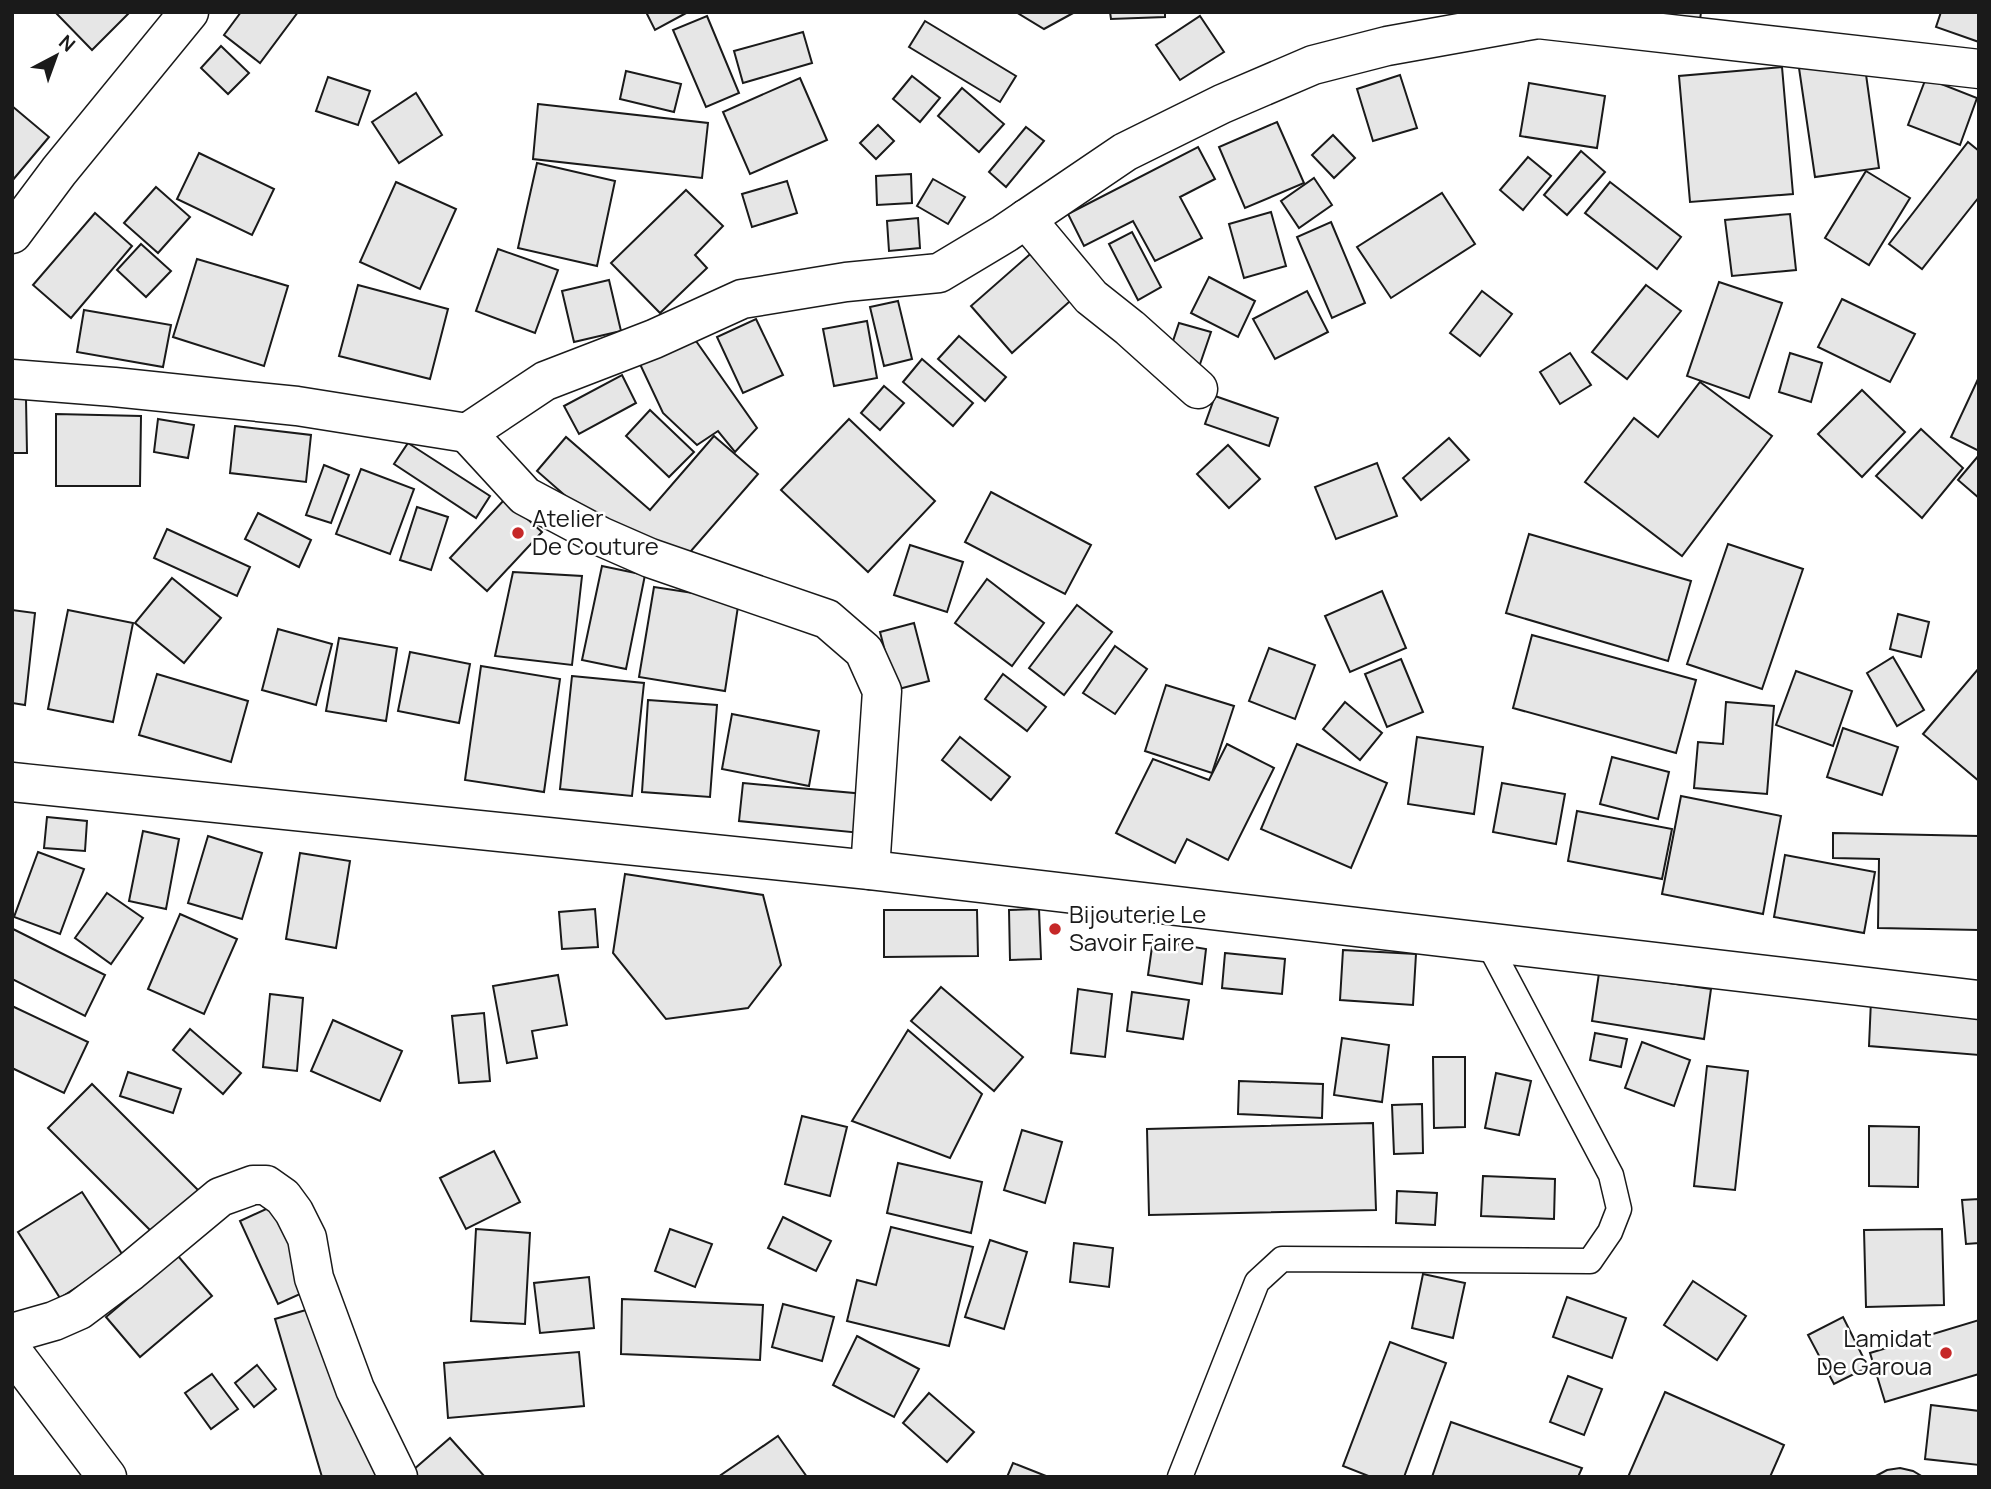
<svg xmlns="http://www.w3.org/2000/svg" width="1991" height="1489" font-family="Manrope,sans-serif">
<rect width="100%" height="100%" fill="#fff"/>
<g fill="#e6e6e6" stroke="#1a1a1a" stroke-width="2">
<path d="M55,12H130L92,50Z"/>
<path d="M241,12H298L260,63L224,35Z"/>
<path d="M646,12H688L655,30Z"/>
<path d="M1016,12H1075L1044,29Z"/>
<path d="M1110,12H1165V17L1111,19Z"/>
<path d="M1656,12H1701L1700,20Z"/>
<path d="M1941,12H1979V42L1936,27Z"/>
<path d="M707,16L739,93L706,107L673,30Z"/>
<path d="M1200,16L1224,52L1180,80L1156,45Z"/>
<path d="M925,21L1016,76L1000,102L909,47Z"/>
<path d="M803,32L812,63L743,83L734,51Z"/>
<path d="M221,46L249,73L228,94L201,68Z"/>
<path d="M1864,60L1879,168L1815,177L1799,68Z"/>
<path d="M1782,67L1793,194L1690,202L1679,76Z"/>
<path d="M626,71L681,84L674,112L620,99Z"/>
<path d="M1400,75L1417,128L1373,141L1357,89Z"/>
<path d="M912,76L940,98L920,122L893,99Z"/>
<path d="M328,77L370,91L358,125L316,111Z"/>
<path d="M800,78L827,140L750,174L723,112Z"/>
<path d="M1926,78L1977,98L1960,145L1908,125Z"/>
<path d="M1529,83L1605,96L1597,148L1520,136Z"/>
<path d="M962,88L1004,124L979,152L938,116Z"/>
<path d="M416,93L442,135L399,163L372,122Z"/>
<path d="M538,104L708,123L702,178L533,159Z"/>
<path d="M12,106L49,137L12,181Z"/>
<path d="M1277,122L1304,183L1245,208L1219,147Z"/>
<path d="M878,125L894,141L876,159L860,143Z"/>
<path d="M1026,127L1044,141L1006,187L989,172Z"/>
<path d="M1333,135L1355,158L1334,178L1312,155Z"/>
<path d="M1968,142L1979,151V197L1922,269L1889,244Z"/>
<path d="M1198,147L1215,179L1180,197L1202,238L1155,261L1133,221L1084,246L1068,214Z"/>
<path d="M1581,151L1605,172L1567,215L1544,195Z"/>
<path d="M199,153L274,189L252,235L177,199Z"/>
<path d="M1528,157L1551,176L1523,210L1500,190Z"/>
<path d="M537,163L615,181L597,266L518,248Z"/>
<path d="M1866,171L1910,198L1869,265L1825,238Z"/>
<path d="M911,174L912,203L877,205L876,176Z"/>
<path d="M1314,178L1332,205L1299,228L1281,201Z"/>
<path d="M933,179L965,197L948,224L917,206Z"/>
<path d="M787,181L797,213L752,227L742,194Z"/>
<path d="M396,182L456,209L420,289L360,262Z"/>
<path d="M1610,182L1681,237L1657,269L1585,213Z"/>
<path d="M156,187L190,217L158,253L124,223Z"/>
<path d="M686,190L723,226L695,255L707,268L660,313L611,263Z"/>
<path d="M1442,193L1475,244L1391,298L1357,247Z"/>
<path d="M1271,212L1286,266L1244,278L1229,224Z"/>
<path d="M95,213L132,246L71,318L33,285Z"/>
<path d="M1790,214L1796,270L1732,276L1725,220Z"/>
<path d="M918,218L920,248L889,251L887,221Z"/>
<path d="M1331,222L1365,303L1332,318L1297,237Z"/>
<path d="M1132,232L1161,287L1138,300L1109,244Z"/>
<path d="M141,244L171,271L146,297L117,270Z"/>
<path d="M498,249L558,270L535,333L476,311Z"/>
<path d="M1036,249L1078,294L1012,353L971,306Z"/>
<path d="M197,259L288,286L264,366L173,337Z"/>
<path d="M1209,277L1255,301L1238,337L1191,313Z"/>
<path d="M609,280L621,331L574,342L562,291Z"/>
<path d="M1719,282L1782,303L1749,398L1687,376Z"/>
<path d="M358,285L448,309L430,379L339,356Z"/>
<path d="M1646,285L1681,311L1627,379L1592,352Z"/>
<path d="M1307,291L1328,332L1275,359L1253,319Z"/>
<path d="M1482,291L1512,314L1480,356L1450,333Z"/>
<path d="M1842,299L1915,334L1890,382L1818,347Z"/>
<path d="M898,301L912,359L884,366L870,307Z"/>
<path d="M84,310L171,325L163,367L77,352Z"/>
<path d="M756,319L783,375L743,393L717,337Z"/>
<path d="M867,321L877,378L834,386L823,329Z"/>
<path d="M1179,323L1211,332L1199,367L1168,356Z"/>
<path d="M959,336L1006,377L985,401L938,359Z"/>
<path d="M696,341L757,428L735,452L718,431L697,445L663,413L639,362Z"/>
<path d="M1570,353L1591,385L1560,404L1540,372Z"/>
<path d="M1790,353L1822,363L1811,402L1779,392Z"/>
<path d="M922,359L973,403L953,426L903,382Z"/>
<path d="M622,375L636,403L579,434L564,406Z"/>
<path d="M1979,377V451L1951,437Z"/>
<path d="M1700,382L1772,436L1682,556L1585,482L1634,418L1658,437Z"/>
<path d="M884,386L904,403L880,430L861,413Z"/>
<path d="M1862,390L1905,432L1862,477L1818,434Z"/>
<path d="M1215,396L1278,418L1269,446L1205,424Z"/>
<path d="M12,399H26L27,453H12Z"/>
<path d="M650,410L694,452L669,477L626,436Z"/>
<path d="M56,414L141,416L140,486H56Z"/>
<path d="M158,419L194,425L188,458L154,452Z"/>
<path d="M849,419L935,501L868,572L781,490Z"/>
<path d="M235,426L311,435L306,482L230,473Z"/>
<path d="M1921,429L1963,468L1922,518L1876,476Z"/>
<path d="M714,436L758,474L664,582L537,471L566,437L650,510Z"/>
<path d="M1449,438L1469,460L1421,500L1403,478Z"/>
<path d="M408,443L490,496L476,518L394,464Z"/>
<path d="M1228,445L1260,479L1229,508L1197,474Z"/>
<path d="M1979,455V498L1958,480Z"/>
<path d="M1377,463L1397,516L1336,539L1315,487Z"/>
<path d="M324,465L349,475L331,523L306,515Z"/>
<path d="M361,469L414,489L390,554L336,534Z"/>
<path d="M991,492L1091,545L1065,594L965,542Z"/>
<path d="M505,499L542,532L487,591L450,558Z"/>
<path d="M417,507L448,517L431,570L400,560Z"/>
<path d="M258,513L311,540L299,567L245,539Z"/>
<path d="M167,529L250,567L237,596L154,558Z"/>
<path d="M1529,534L1691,581L1668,661L1506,613Z"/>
<path d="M1728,544L1803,569L1762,689L1687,664Z"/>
<path d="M910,545L963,562L947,612L894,595Z"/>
<path d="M602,566L645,575L626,669L582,660Z"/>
<path d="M513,572L582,576L572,665L495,656Z"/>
<path d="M172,578L221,618L184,663L135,623Z"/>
<path d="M987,579L1044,623L1012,666L955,623Z"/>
<path d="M654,587L739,600L725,691L639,677Z"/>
<path d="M1382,591L1406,648L1350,672L1325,616Z"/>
<path d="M1077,605L1112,632L1064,695L1029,668Z"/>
<path d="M12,610L35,613L25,705L12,703Z"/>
<path d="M68,610L133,623L113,722L48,709Z"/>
<path d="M1898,614L1929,622L1921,657L1890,649Z"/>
<path d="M914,623L929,681L895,690L880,632Z"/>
<path d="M278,629L332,644L316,705L262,690Z"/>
<path d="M1532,635L1696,680L1676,753L1513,708Z"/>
<path d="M339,638L397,648L386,721L326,711Z"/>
<path d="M1115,646L1147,669L1115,714L1083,693Z"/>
<path d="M1269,648L1315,665L1295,719L1249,701Z"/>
<path d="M410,652L470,664L459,723L398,711Z"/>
<path d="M1893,657L1924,710L1897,726L1867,673Z"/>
<path d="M1401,659L1423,712L1387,727L1365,674Z"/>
<path d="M481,666L560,679L544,792L465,780Z"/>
<path d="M1979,668V781L1923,734Z"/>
<path d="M1796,671L1852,691L1833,746L1776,725Z"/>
<path d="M157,674L248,701L231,762L139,735Z"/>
<path d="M1003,674L1046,707L1027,731L985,699Z"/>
<path d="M572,676L644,683L632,796L560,789Z"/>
<path d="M1166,685L1234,706L1212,773L1145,751Z"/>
<path d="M648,700L717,705L710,797L642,792Z"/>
<path d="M1345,702L1382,733L1360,760L1323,729Z"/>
<path d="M1726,702L1774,706L1767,794L1694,788L1698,742L1723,744Z"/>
<path d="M732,714L819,731L809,786L722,769Z"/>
<path d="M1843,728L1898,747L1882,795L1827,777Z"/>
<path d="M960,737L1010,777L991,800L942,760Z"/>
<path d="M1417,737L1483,747L1474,814L1408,804Z"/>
<path d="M1227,744L1274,768L1228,860L1187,839L1175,863L1116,833L1153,759L1209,780Z"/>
<path d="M1297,744L1387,783L1351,868L1261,829Z"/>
<path d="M1612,757L1669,772L1658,819L1600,804Z"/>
<path d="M743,783L865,794L861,833L739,821Z"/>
<path d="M1502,783L1565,794L1556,844L1493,832Z"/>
<path d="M1681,796L1781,816L1763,914L1662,894Z"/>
<path d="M1577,811L1672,829L1662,879L1568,861Z"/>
<path d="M47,817L87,821L85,851L44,848Z"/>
<path d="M143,831L179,839L166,909L129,901Z"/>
<path d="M1833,833L1979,836V930L1878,928L1879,859L1833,858Z"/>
<path d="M208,836L262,853L242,919L188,903Z"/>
<path d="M38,852L84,869L60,934L14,917Z"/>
<path d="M300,853L350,861L336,948L286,939Z"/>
<path d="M1785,855L1875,872L1864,933L1774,917Z"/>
<path d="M625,874L763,895L781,965L748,1008L666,1019L613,953Z"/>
<path d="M107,893L143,918L111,964L75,938Z"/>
<path d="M595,909L598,947L562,949L559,912Z"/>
<path d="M1039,909L1041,959L1010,960L1009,910Z"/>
<path d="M884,910H977L978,956L884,957Z"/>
<path d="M180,914L237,939L204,1014L148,989Z"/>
<path d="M13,929L105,975L85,1016L12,979Z"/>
<path d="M1153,940L1206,949L1202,984L1148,975Z"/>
<path d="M1343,950L1416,954L1413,1005L1340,1000Z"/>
<path d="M1225,953L1285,959L1282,994L1222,988Z"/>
<path d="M1599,973L1711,989L1704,1039L1592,1021Z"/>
<path d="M558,975L567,1025L532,1031L537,1058L507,1063L493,986Z"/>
<path d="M941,987L1023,1057L994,1091L911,1021Z"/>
<path d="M1078,989L1112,994L1105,1057L1071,1053Z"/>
<path d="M1132,992L1189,1000L1183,1039L1127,1031Z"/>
<path d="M270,994L303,998L297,1071L263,1067Z"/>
<path d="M1871,1000L1979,1007V1055L1869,1046Z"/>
<path d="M12,1006L88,1042L64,1093L12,1068Z"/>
<path d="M484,1013L490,1081L459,1083L452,1016Z"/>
<path d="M333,1020L402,1051L380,1101L311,1071Z"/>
<path d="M190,1029L241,1073L223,1094L173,1050Z"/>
<path d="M908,1030L982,1094L950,1158L852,1121Z"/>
<path d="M1595,1033L1627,1039L1621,1067L1590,1060Z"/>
<path d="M1342,1038L1389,1045L1382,1102L1334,1095Z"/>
<path d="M1642,1042L1690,1060L1674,1106L1625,1088Z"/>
<path d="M1433,1057H1465V1127L1434,1128Z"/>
<path d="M1707,1066L1748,1071L1735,1190L1694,1186Z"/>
<path d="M128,1072L181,1089L173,1113L120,1096Z"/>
<path d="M1496,1073L1531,1081L1519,1135L1485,1128Z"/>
<path d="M1239,1081L1323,1084L1322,1118L1238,1114Z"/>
<path d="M92,1084L207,1199L162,1242L48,1128Z"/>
<path d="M1422,1104L1423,1153L1394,1154L1392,1105Z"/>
<path d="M802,1116L847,1127L830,1196L785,1184Z"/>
<path d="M1373,1123L1376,1210L1149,1215L1147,1129Z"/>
<path d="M1869,1126L1919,1127L1918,1187L1869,1186Z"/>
<path d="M1022,1130L1062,1142L1045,1203L1004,1190Z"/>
<path d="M494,1151L520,1202L466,1229L440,1178Z"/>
<path d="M898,1163L982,1182L971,1233L887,1213Z"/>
<path d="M1483,1176L1555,1179L1554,1219L1481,1216Z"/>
<path d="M1397,1191L1437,1193L1435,1225L1396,1223Z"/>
<path d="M82,1192L124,1257L60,1298L18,1232Z"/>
<path d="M290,1198L329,1281L278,1304L240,1221Z"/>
<path d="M1979,1199V1243L1966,1244L1962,1200Z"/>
<path d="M783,1217L831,1241L816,1271L768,1248Z"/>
<path d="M891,1227L973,1247L949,1346L847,1321L857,1280L876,1285Z"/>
<path d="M476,1229L530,1233L525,1324L471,1321Z"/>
<path d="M670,1229L712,1244L695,1287L655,1271Z"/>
<path d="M1942,1229L1944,1305L1866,1307L1864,1230Z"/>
<path d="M990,1240L1027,1252L1004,1329L965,1317Z"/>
<path d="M1074,1243L1113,1248L1109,1287L1070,1282Z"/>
<path d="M178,1256L212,1296L140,1357L106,1317Z"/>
<path d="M1423,1274L1465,1283L1453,1338L1412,1328Z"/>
<path d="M589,1277L594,1328L540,1333L534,1283Z"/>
<path d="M1693,1281L1746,1316L1717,1360L1664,1325Z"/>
<path d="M1567,1297L1626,1318L1612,1358L1553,1337Z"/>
<path d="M622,1299L763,1305L760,1360L621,1354Z"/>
<path d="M337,1301L389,1477H322L275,1319Z"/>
<path d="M783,1304L834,1317L822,1361L772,1347Z"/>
<path d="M1843,1317L1868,1367L1834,1384L1808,1335Z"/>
<path d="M1979,1320V1374L1885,1402L1870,1353Z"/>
<path d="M857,1336L919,1369L894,1417L833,1385Z"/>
<path d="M1390,1342L1446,1363L1404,1477H1371L1343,1466Z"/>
<path d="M579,1352L584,1406L448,1418L444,1363Z"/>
<path d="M257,1365L276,1389L254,1407L235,1383Z"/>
<path d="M212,1374L238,1409L211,1429L185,1393Z"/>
<path d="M1568,1376L1602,1389L1584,1435L1550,1422Z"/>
<path d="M1665,1392L1784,1445L1770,1477H1628Z"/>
<path d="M929,1393L974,1432L947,1462L903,1423Z"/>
<path d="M1931,1405L1979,1411V1465L1925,1459Z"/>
<path d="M1451,1422L1582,1468L1578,1477H1432Z"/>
<path d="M778,1436L807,1477H718Z"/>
<path d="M450,1438L485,1477H405Z"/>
<path d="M1013,1463L1046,1476V1477H1007Z"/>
<path d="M1900,1468L1913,1471L1923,1477H1874L1887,1470Z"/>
</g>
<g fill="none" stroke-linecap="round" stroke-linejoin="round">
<g stroke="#1a1a1a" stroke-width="27">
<path id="service" d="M1180,1477L1257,1282L1282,1259L1590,1261L1610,1232L1619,1209L1611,1175L1488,943"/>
</g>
<g stroke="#1a1a1a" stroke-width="41">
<g id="minor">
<path d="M1026,219L1091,297L1130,328L1198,389"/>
<path d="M12,234L59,171L189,12"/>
<path d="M12,379L114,387L297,406L467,433L545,381L654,339L742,299L846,282L939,273L1004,234L1125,152L1222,104L1313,65L1387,46L1538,19L1979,69"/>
<path d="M467,433L525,496L602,537L650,558L827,619L864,651L882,691L870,870"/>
<path d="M12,782L870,870L1979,1000"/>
<path d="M12,1333L54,1321L79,1310L131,1271L220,1197L253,1185H266L283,1197L294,1212L307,1238L314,1278L355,1389L398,1477"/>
<path d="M12,1351L107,1477"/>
</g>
</g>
<use href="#service" stroke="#fff" stroke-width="24"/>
<use href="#minor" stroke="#fff" stroke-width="38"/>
</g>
<g fill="#c62828" stroke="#fff" stroke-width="2.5">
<circle cx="518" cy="533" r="7"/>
<circle cx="1055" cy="929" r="7"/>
<circle cx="1946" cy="1353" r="7"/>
</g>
<g text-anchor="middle" stroke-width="5" stroke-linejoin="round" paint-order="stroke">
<g font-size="24" fill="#1a1a1a" stroke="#fff" text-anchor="start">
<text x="532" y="527">Atelier<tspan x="532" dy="28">De Couture</tspan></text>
<text x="1069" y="923">Bijouterie Le<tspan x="1069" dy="28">Savoir Faire</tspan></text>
<text x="1932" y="1347" text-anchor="end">Lamidat<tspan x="1932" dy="28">De Garoua</tspan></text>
</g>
</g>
<rect width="1991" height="1489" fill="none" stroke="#1a1a1a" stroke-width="28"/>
<g transform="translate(56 56) rotate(41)" stroke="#ffffff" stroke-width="5" paint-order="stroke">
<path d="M0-5L12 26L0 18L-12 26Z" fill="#1a1a1a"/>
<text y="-10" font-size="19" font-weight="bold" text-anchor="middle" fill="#1a1a1a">N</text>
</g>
</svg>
